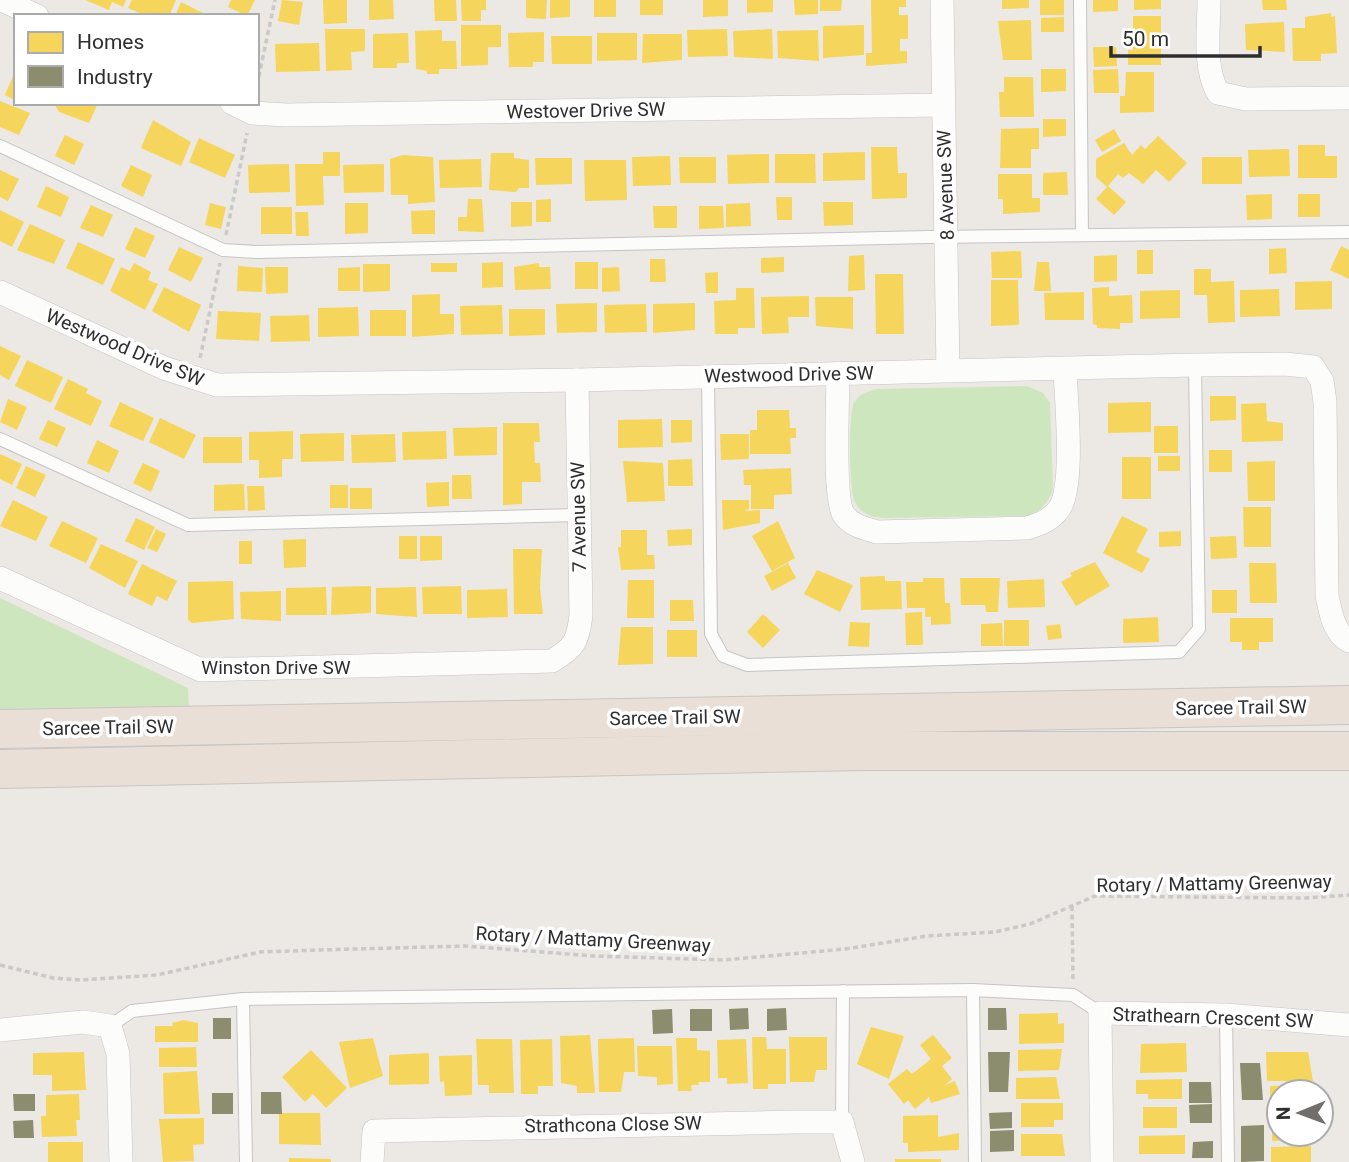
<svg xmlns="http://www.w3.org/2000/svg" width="1349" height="1162" font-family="Roboto,sans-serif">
<rect width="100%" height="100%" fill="#ece8e4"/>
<g fill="#cee6be">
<path d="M1027,386L1043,393L1050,403L1053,489C1048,504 1040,512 1025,516L882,518C871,517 860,513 855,502C849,490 848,414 854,403C859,394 867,391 877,389Z"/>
<path d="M0,598L188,688L189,707L0,709Z"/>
</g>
<g fill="#f6d55c">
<path d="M85,0H126L123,7L112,2L109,10Z"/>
<path d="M132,0H176L169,16H146L128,8Z"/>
<path d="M231,0H255L247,16L228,7Z"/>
<path d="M282,0L303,2L299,25L278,21Z"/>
<path d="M323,0H347V23L324,24Z"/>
<path d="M369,0H393L394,19L369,20Z"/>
<path d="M434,0H456L457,21H435Z"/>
<path d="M461,0H486V10H481V21H462Z"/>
<path d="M526,0H547L546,19L526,18Z"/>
<path d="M550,0H570V17L550,18Z"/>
<rect x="594" y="0" width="22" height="17"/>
<rect x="640" y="0" width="23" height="15"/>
<path d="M703,0H728V16L703,17Z"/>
<path d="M747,0H773V12L747,13Z"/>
<path d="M794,0H818V14L795,15Z"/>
<path d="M820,0H842L841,11H820Z"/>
<path d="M871,0H906V7H899V15H908V39H900V51H907V63L866,66V53H872Z"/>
<path d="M1002,0H1029V8L1002,9Z"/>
<rect x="1040" y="0" width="24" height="15"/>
<path d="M1093,0H1118V11L1093,12Z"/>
<path d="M1134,0H1161V9L1134,10Z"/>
<path d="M1262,0H1286L1287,10H1263Z"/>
<path d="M181,2L209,16H175Z"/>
<path d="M1331,13V17L1335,16L1337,53L1321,54V61H1293L1292,28H1305V17Z"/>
<path d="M1133,16H1161V65H1128V50H1133Z"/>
<path d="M1064,17V32H1041V18Z"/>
<path d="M1031,20L1032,60H1003L998,21Z"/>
<path d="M1284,22L1285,52L1246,50L1245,24Z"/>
<path d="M461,25H501V47H488V65L461,66Z"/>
<path d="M864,25V55L823,58V26Z"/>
<path d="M325,29H365V51L351,52L352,70L326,71Z"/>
<path d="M727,29L728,56L688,57L687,30Z"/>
<path d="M772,29L773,59L734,57L733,31Z"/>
<path d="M442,30V41H456L457,69H439V74H427V71L416,69L415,31Z"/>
<path d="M818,30L819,61L778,58L777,31Z"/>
<path d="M544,32V62H533V67H509L508,33Z"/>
<path d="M408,33L409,63H397V68H373V34Z"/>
<path d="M597,33H637V60L597,61Z"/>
<path d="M643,34H682V60L642,63Z"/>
<path d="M551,36H592V64H552Z"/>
<path d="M319,43L320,71L276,72L275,44Z"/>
<path d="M1093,47H1116L1117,66L1094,67Z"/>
<path d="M16,69V101L5,95Z"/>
<path d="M1041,69H1066V91L1041,92Z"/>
<path d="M1118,69L1119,93H1094L1093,70Z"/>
<path d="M1126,72H1154V112L1120,113V96H1125Z"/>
<path d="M1004,77H1033L1034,117H1000L999,92H1004Z"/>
<path d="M0,101L30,113L19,135L0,127Z"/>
<path d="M54,103H98L89,123L59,112Z"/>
<path d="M1043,119H1066V136L1043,137Z"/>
<path d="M153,120L191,142L181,166L141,148Z"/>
<path d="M1039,128V149H1031V168H1000L1001,129Z"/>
<path d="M1114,129L1121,141L1102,152L1095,140Z"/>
<path d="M65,135L84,144L74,165L55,156Z"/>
<path d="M1158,136L1187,163L1169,182L1156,170L1143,184L1129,173L1123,178L1118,174L1108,186L1126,202L1114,215L1096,199L1107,187L1096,177V159L1124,143L1132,155L1141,145L1145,149Z"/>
<path d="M199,138L235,155L225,178L189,162Z"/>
<path d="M1298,145H1325V156H1337V178H1298Z"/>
<path d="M871,147H897L898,173H907V198L872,199Z"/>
<path d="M1289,149L1290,176L1249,177L1248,150Z"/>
<path d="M323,152H340V176H323L324,205L296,206L295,164H323Z"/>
<path d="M865,152V180L823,181V153Z"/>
<path d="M491,153H514V158L529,160V188H519L516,192L489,190Z"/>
<path d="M769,154V183L728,184L727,155Z"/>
<path d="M775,154H815L816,183H775Z"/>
<path d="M403,155L433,157L435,202L408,204V195H391L390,159Z"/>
<path d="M670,156L671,185L633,186L632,157Z"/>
<path d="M679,157H716V183H680Z"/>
<rect x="1202" y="157" width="40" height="27"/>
<path d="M535,158H572V184L536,185Z"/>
<path d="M481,159L482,187L440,188L439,160Z"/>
<path d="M584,160H626L627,200L585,201Z"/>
<path d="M289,164L290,192L249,193L248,165Z"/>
<path d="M384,164V192L344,193L343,165Z"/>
<path d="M131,165L152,175L143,197L121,186Z"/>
<path d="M0,170L19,179L8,201L0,197Z"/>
<path d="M1067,172L1068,195H1043V173Z"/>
<path d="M998,174H1032V198H1040V212L1003,214V199H998Z"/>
<path d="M46,186L69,197L61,217L37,207Z"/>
<path d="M1272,194V219L1247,220L1246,195Z"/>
<rect x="1298" y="194" width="22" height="23"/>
<path d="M776,197H792V220H777Z"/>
<path d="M468,199H482L484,232L458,231V217H467Z"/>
<path d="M551,199V222H536V200Z"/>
<path d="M511,202H532V226L511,227Z"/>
<path d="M823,202H853V225L824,226Z"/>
<path d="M210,203L226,207L221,229L205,225Z"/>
<path d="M345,203H368V233L345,234Z"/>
<path d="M750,203L751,226L726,227V204Z"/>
<path d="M91,205L113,215L103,237L80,228Z"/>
<path d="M653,206H677V228H654Z"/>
<path d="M699,206H723L724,228L699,229Z"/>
<rect x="261" y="207" width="31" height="27"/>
<path d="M0,210L24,222L12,247L0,241Z"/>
<path d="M435,210V234H412L411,211Z"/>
<path d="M295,212H308L309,236H296Z"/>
<path d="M30,224L65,240L54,264L17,250Z"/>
<path d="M135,227L155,236L145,258L125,249Z"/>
<path d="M78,242L115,259L103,285L66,268Z"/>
<path d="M1341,246L1349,250V279L1330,270Z"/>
<path d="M179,247L203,258L191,282L168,270Z"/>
<path d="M1286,248L1287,273L1269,274V249Z"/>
<rect x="1137" y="250" width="16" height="24"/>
<path d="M1021,251L1022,278H992L991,252Z"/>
<path d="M864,255L865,290L848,291L849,256Z"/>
<path d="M1117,255V281L1094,282V256Z"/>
<path d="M784,257V272L761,273V258Z"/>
<path d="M650,259H665L666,282H650Z"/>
<path d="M503,262V287L482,288V263Z"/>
<rect x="575" y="262" width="23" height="27"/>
<path d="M1037,262H1049L1051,291H1034Z"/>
<path d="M134,263L151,272L148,280L158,284L145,310L110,291L121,267L130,271Z"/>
<rect x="431" y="263" width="26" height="9"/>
<path d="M539,263V267H550L551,289L515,290L514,267Z"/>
<path d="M363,264H390V291L363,292Z"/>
<path d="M238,266L263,268L262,292L237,291Z"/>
<path d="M265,267H288V293L266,294Z"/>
<path d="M360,267V291H338V268Z"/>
<path d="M619,267L620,291L602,292V268Z"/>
<path d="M1194,269H1211V282L1234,281L1235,322L1208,323L1207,295H1194Z"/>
<path d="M718,272V293H706L705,273Z"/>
<path d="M875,274H903L904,334H876Z"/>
<path d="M991,280H1018L1019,325L991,326Z"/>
<path d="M1332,281V309L1295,310V282Z"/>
<path d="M164,287L201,305L189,332L152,311Z"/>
<path d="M1109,287V296L1132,295L1133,323H1120V329L1097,328V325L1093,324L1092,288Z"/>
<path d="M736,288H754L755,328H738V334H715L714,301L736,300Z"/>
<path d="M1279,289L1280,316L1240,317V290Z"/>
<path d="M1180,290V318L1140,319V291Z"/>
<path d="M1084,292V320H1045L1044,293Z"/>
<path d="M440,294V314H454V334L412,337V295Z"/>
<path d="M809,296V317H788L789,333L762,334L761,297Z"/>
<path d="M815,297H853V329L816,326Z"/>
<path d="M597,303V332L557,333L556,304Z"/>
<path d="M695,303V330L653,333V304Z"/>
<path d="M646,304L647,332L605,333L604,305Z"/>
<path d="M502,305L503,334L461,335L460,306Z"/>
<path d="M358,307L359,336L318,337V308Z"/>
<path d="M509,309H545V335L509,336Z"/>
<rect x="370" y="310" width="36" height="26"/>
<path d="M218,311L261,313L259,341L216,339Z"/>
<path d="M309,315L310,341L271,342L270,316Z"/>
<path d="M0,346L21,356L9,380L0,375Z"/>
<path d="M27,360L63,377L51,403L15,386Z"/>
<path d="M68,379L88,389L86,393L102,401L91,426L54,409Z"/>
<path d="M1210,396H1236V420L1210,421Z"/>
<path d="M8,399L27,407L17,430L0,422Z"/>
<path d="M120,402L154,418L143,441L109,426Z"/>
<path d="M1151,402V432L1108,433V403Z"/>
<path d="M1266,403L1267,421L1283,423V441L1242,442L1241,404Z"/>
<path d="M757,410H789L790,428H796V438H790L791,454H750V430H757Z"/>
<path d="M160,418L196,435L184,459L149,442Z"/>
<path d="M662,419L663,447L618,448V420Z"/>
<path d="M48,420L66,428L57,447L39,439Z"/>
<path d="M671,420H692V442L671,443Z"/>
<path d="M503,423H539L540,442H534L535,463H540L541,482H522V504L503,505Z"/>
<rect x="1154" y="426" width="24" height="27"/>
<path d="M497,427V455L454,456L453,428Z"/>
<path d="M293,431V459H282V477L259,478V460H249V432Z"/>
<path d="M446,431L447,459L403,460L402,432Z"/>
<path d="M344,433V461L301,462L300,434Z"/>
<path d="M395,434L396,462L352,463L351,435Z"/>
<path d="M720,434H749V459L721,460Z"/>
<rect x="203" y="437" width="39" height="26"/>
<path d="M97,440L119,451L109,473L87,463Z"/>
<rect x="1209" y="450" width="23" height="22"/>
<path d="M0,454L22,464L12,485L0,479Z"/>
<rect x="1158" y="456" width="22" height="15"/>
<rect x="1122" y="457" width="29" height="42"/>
<path d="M692,459L693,486H668V460Z"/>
<path d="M623,461L663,463L665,501L627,502Z"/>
<path d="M1275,461V501H1248L1247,462Z"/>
<path d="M143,463L160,471L151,492L133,483Z"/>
<path d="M26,466L46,475L35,497L16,488Z"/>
<path d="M791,468L792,494L774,495V509H751V485H744L743,470Z"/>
<path d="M452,475H471L472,499H452Z"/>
<path d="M449,482V506L427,507L426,483Z"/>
<path d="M244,484L245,510L214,511V485Z"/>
<rect x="330" y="485" width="18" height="23"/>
<path d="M247,486H264L265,510L248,511Z"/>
<rect x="350" y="488" width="22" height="21"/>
<path d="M13,500L48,517L36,541L0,526Z"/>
<path d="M722,500H749V509L744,511L760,510V523L723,530Z"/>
<path d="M1243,507H1271V547H1244Z"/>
<path d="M1122,516L1148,529L1136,552L1150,559L1142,573L1103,553Z"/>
<path d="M136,518L155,527L144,550L125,541Z"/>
<path d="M62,521L98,538L86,563L49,546Z"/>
<path d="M778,521L795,558L772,571L752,536Z"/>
<path d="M156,529L166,534L157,552L147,548Z"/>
<path d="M692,529V545L668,546L667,530Z"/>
<path d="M621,530H647V555H654L655,569L621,570L618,547H621Z"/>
<path d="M1181,531V546L1159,547V532Z"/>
<rect x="399" y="536" width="18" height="23"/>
<path d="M420,536H442V560L420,561Z"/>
<path d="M1236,536L1237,558L1211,559L1210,537Z"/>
<path d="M306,539V567L284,568L283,540Z"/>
<rect x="239" y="541" width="13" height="23"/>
<path d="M101,544L138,561L125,588L89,568Z"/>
<path d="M513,549H542L540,588L543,614H514Z"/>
<path d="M1095,562L1110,586L1076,606L1061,582L1072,576L1070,573Z"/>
<path d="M788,563L796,578L772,591L764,576Z"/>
<path d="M1249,563H1276L1277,603H1250Z"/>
<path d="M142,564L177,581L167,601L157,596L152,606L128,594Z"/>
<path d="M817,570L853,585L840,612L804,594Z"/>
<path d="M885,576V581H901L902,609L861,610L860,577Z"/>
<path d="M923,578H944L945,603H950L951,624L931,625V617H925V608H907L906,582H923Z"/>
<path d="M960,578H1000L998,612H986L985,605H961Z"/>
<path d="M1044,579L1045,607L1008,608L1007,581Z"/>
<path d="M628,580H654V618H627Z"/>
<path d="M233,581L234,619L192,623L188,620V582Z"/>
<path d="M371,586V613L331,615L332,587Z"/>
<path d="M461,586L462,614H423L422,587Z"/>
<path d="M326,587L327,615H286V588Z"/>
<path d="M416,587L417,617L376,614V588Z"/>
<path d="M507,589L508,617L467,618V590Z"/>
<rect x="1212" y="590" width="25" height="23"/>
<path d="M281,591V621L241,619L240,592Z"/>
<path d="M670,600H693L694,621H670Z"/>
<path d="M922,612L923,645H906L905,613Z"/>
<path d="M763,614L780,630L763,648L747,632Z"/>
<path d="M1158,617L1159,642L1123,643V619Z"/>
<path d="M1230,618H1273V642H1259V650H1242V642H1230Z"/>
<rect x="1004" y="620" width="25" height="26"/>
<path d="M850,622L870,623L869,647L848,646Z"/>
<path d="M1002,623L1003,646H981V624Z"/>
<path d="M1060,624L1062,638L1048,640L1046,626Z"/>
<path d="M621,627H653V664L618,665Z"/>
<rect x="667" y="630" width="30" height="27"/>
<path d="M1058,1013V1024L1064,1023V1043L1019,1044V1014Z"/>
<path d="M183,1020L198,1023V1042H155V1026H173L172,1023Z"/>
<path d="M871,1027L904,1036L889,1079L857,1064Z"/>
<path d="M590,1035L595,1093H577V1086L561,1083L560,1036Z"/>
<path d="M933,1035L952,1058L942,1066L952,1079L945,1085L955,1081L960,1094L931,1103L929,1097L915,1109L908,1100L904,1104L888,1084L907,1069L912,1074L931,1059L920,1045Z"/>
<path d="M752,1037H766L767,1049H786V1084H768V1089H753Z"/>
<path d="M789,1037H827V1070H816L814,1082H790Z"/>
<path d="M373,1038L383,1076L350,1088L339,1042Z"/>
<path d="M634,1038L635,1072H624L621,1092H599L598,1039Z"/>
<path d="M676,1038H697V1050L710,1051V1082H698L699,1085H691L692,1091H678Z"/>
<path d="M476,1039H512L514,1093H489V1085H478Z"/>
<path d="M552,1039L553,1086H538V1094H521L520,1040Z"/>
<path d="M746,1039L748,1083L727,1084V1078H718L717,1040Z"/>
<path d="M1186,1043L1187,1072L1140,1073L1141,1044Z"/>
<path d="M637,1046H672L673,1084L657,1085V1077L638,1076Z"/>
<path d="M196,1047L197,1067H159V1048Z"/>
<path d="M1062,1049L1059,1070L1018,1071V1050Z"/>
<path d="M311,1050L347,1088L326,1108L313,1094L305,1102L282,1077Z"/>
<path d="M84,1052L86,1090L52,1091V1075H33V1053Z"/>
<path d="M1266,1052H1308L1313,1081H1267Z"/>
<path d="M429,1053V1084L389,1085V1055Z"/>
<path d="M472,1055V1095L445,1096L444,1081L440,1082L439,1056Z"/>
<path d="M197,1071L200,1114H164L163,1073Z"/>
<path d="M1056,1077L1060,1099H1016V1078Z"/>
<path d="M1182,1079V1099H1148V1094H1136V1080Z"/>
<path d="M1295,1085H1310V1092H1279V1111H1270V1086Z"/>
<path d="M79,1094L80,1120H76L77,1136L42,1137L41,1116H46V1095Z"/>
<path d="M1021,1103H1063V1120H1054V1127H1021Z"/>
<rect x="1143" y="1107" width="34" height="21"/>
<path d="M279,1113H320L321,1145L279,1144Z"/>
<path d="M938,1115V1137L959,1133V1150L908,1152V1143H903V1116Z"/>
<path d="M204,1118V1144L193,1145L194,1161L163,1162L159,1119Z"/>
<path d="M1272,1120H1279V1134H1307V1140L1272,1141Z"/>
<path d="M1021,1134H1062L1065,1156H1021Z"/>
<path d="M1185,1135V1154H1139V1136Z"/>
<rect x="48" y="1142" width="35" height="20"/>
<path d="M1311,1146V1162H1271V1147Z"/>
<path d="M289,1158L331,1159V1162H289Z"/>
<rect x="895" y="1159" width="46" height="3"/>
</g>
<g fill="#8c8c6e">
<path d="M748,1008L749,1029L730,1030L729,1009Z"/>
<path d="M786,1008L787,1030L767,1031V1009Z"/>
<path d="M988,1008H1006L1007,1030H988Z"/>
<path d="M672,1009L673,1033L653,1034L652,1010Z"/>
<rect x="690" y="1009" width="22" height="22"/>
<rect x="213" y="1018" width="18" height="21"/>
<path d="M988,1052H1010L1008,1092H989Z"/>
<path d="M1240,1063H1260L1263,1100H1242Z"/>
<path d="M1189,1082H1211L1212,1103H1189Z"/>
<path d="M261,1092H281L282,1114H261Z"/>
<rect x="212" y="1093" width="21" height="21"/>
<path d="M13,1094H35V1111H14Z"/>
<path d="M1212,1104V1123H1190L1189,1105Z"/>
<path d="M1012,1112V1128L990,1129L989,1113Z"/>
<path d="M33,1120L34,1138H14L13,1121Z"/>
<path d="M1264,1125V1161L1241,1162V1126Z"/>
<path d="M1014,1130V1151L990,1152V1131Z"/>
<path d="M1213,1141V1158H1192L1193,1142Z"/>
</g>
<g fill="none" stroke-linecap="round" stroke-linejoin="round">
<g stroke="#c5c4c5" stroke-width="14">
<g id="lane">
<path d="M1080,0L1082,235"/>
<path d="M0,146L223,250L258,252L928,237L1349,232"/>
<path d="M708,376L711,634L723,656L747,665L1179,652L1199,629L1195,365"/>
<path d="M0,439L188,525L578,515"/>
<path d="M973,990L975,1162"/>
<path d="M243,999L246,1162"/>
<path d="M1226,1015L1228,1162"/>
<path d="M110,1026L132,1011L243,999L973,990L1073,995L1100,1013"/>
<path d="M842,1122L843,991"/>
</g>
</g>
<g stroke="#c5c4c5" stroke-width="24">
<g id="street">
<path d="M2,0L37,16"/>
<path d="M942,0L948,370"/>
<path d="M1209,0C1209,30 1203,66 1218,93L1246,99L1349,98"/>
<path d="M232,103L252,113L286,115L943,105"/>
<path d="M0,292L164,368L217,385L577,380L1195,365L1285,364L1313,367L1322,381L1325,402L1327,596C1331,613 1333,632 1349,641"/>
<path d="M838,373C838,398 833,500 844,515C852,526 864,528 877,532L1027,528C1040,524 1051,520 1059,509C1075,486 1066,400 1065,369"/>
<path d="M0,578L201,670L552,661C575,647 578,641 581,615L577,380"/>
<path d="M0,1030L83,1022L110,1026L118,1054L121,1162"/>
<path d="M372,1162L374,1131L795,1122H842L853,1162"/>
<path d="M1102,1162L1100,1013L1226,1015L1349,1025"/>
</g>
</g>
<g stroke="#c6c5c4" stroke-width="40">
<g id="highway">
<path d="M0,729L1349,705"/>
<path d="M0,769L863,751H1349"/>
</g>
</g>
<g stroke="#c9c9c8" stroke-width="3.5" stroke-dasharray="5 3.5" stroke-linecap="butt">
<path d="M257,85L275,0"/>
<path d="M226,235L247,133"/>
<path d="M200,358L220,263"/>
<path d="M1072,906L1073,980"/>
<path d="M0,965L53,978L80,980L157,975L260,952L319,950L465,946L594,956L724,960L845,949L927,936L995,932L1030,924L1095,896L1306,898L1349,895"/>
</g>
<use href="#lane" stroke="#fcfcfb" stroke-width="12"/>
<use href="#street" stroke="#fcfcfb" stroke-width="23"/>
<use href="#highway" stroke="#eadfd6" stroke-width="38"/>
</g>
<g text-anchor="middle" stroke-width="7" stroke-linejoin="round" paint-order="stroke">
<g font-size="19" fill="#2e2e2e" stroke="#fff">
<text transform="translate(586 110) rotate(-1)" y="7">Westover Drive SW</text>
<text transform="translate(945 185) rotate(-92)" y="7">8 Avenue SW</text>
<text transform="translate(125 347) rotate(23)" y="7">Westwood Drive SW</text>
<text transform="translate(789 374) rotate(-1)" y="7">Westwood Drive SW</text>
<text transform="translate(578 517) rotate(-91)" y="7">7 Avenue SW</text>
<text x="276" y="674">Winston Drive SW</text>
<text transform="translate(1241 707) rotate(-1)" y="7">Sarcee Trail SW</text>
<text transform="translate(675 717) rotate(-1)" y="7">Sarcee Trail SW</text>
<text transform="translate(108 727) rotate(-1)" y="7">Sarcee Trail SW</text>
<text transform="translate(1214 883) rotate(-1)" y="7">Rotary / Mattamy Greenway</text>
<text transform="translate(593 939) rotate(3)" y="7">Rotary / Mattamy Greenway</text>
<text transform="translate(1213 1017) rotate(2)" y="7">Strathearn Crescent SW</text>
<text transform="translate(613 1124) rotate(-1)" y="7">Strathcona Close SW</text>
</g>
</g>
<rect x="14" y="14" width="245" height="91" fill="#ffffff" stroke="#ababab" stroke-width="2"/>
<rect x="28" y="32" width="35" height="21" fill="#f6d55c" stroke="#ababab" stroke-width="2"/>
<text x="77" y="49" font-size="21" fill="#2e2e2e">Homes</text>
<rect x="28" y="66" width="35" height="21" fill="#8c8c6e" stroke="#ababab" stroke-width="2"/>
<text x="77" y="84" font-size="21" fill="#2e2e2e">Industry</text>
<g transform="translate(1300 1113) rotate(269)"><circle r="33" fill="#ffffff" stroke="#ababab" stroke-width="2"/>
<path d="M0-5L12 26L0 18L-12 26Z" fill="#706f6e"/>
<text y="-10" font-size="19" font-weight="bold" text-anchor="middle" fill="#2e2e2e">N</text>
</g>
<path d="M1111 46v10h149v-10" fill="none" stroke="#2e2e2e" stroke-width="3.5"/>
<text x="1122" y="46" font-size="21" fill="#2e2e2e" stroke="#ffffff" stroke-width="5" paint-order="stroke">50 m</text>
</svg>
